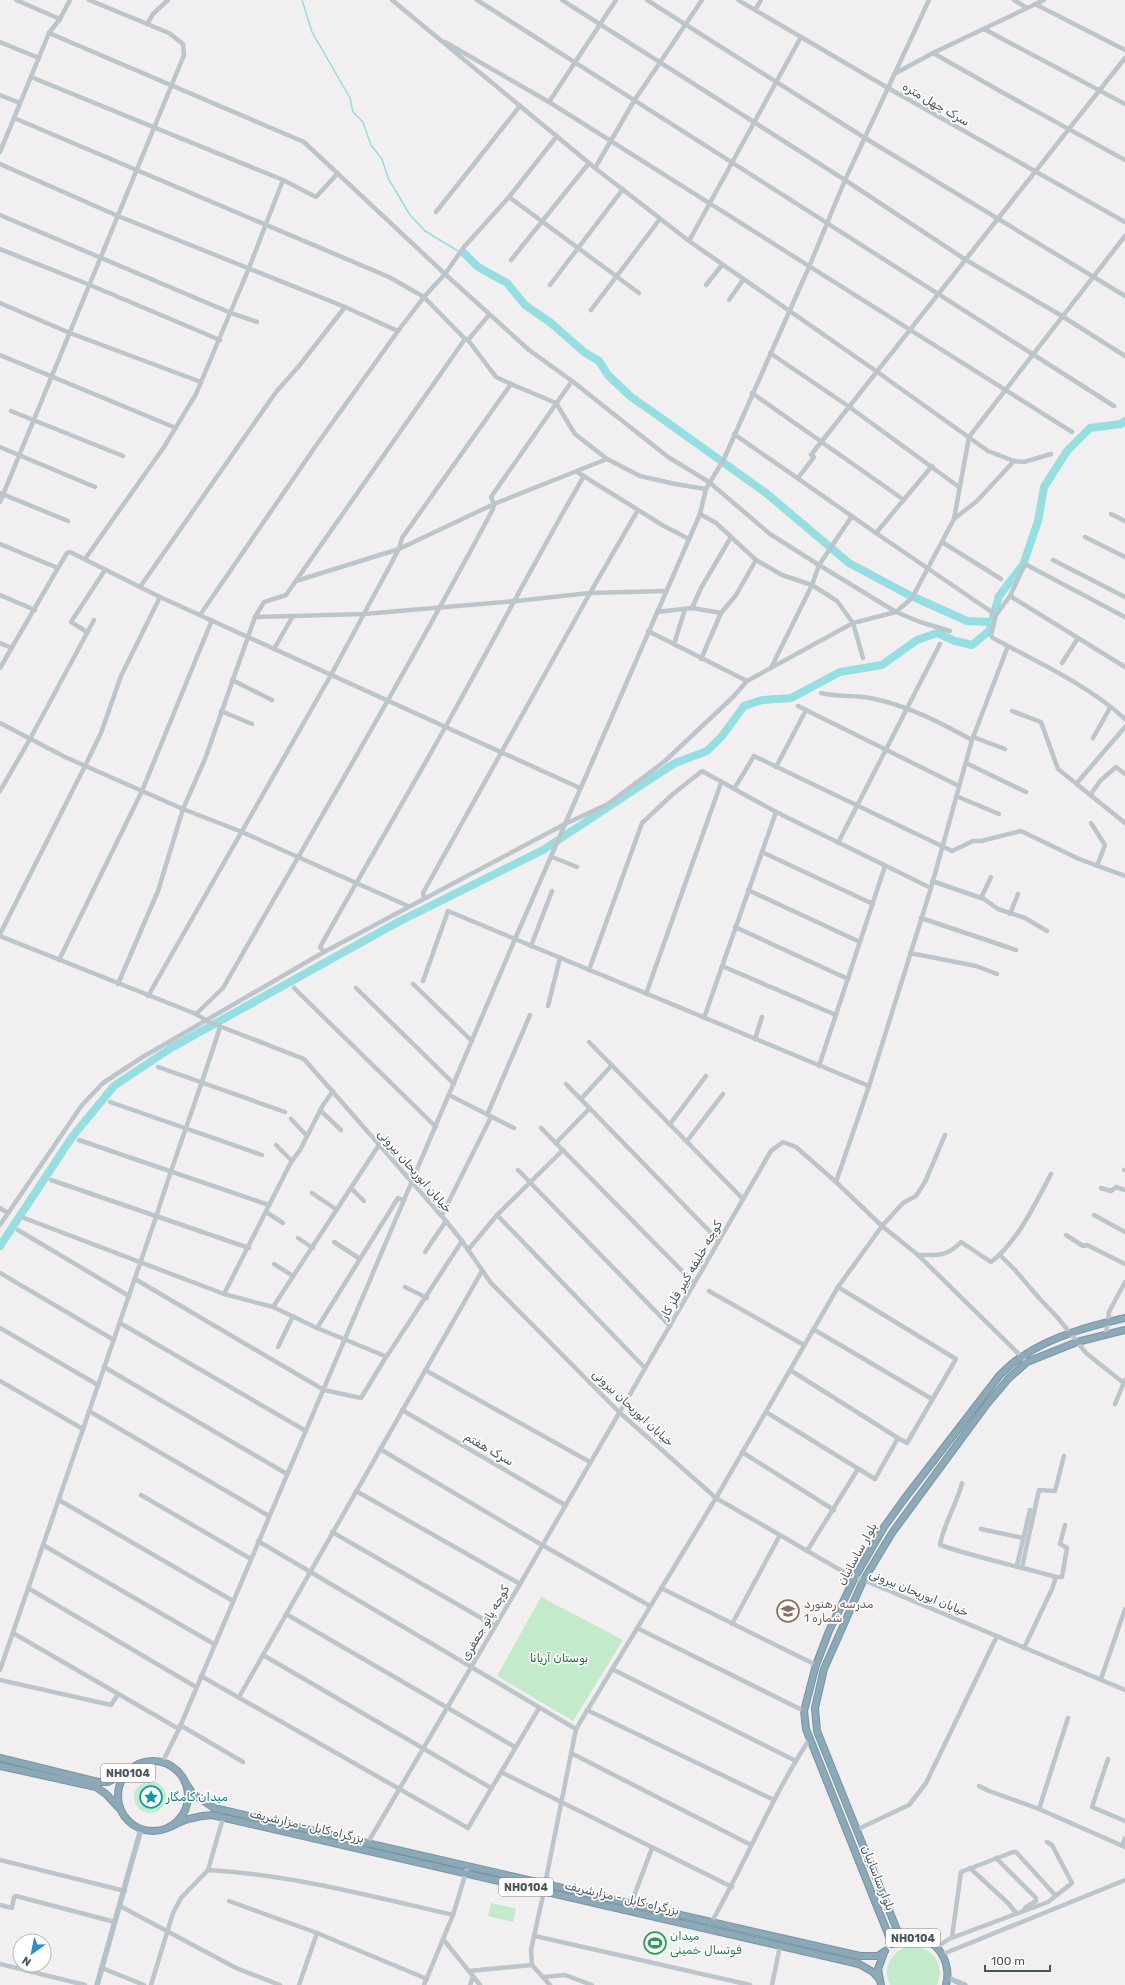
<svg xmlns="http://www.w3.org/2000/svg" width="1125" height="1985" font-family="Rubik,Cairo,sans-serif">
<rect width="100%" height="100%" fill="#f1efef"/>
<g fill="#c3eacb">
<path d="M541,1597L623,1640L573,1721L497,1676Z"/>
<circle cx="150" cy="1797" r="16"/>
<path d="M491,1903L516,1909L513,1922L488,1916Z"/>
<path d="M909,1946C931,1945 946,1964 937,1985H890C881,1968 892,1951 909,1946Z"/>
</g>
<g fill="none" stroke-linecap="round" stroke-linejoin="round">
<path stroke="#95dee2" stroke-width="1.5" d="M302,0L312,32L350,98L353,112L363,122L371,145L382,159L388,178L410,215L425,231L458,251"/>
<g stroke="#95dee2" stroke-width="8">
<path d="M464,253L478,267L507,283L525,305L551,323L584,352L599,361L608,375L631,397L650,410L766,493L849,563L907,594L967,621L992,622"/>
<path d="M0,1246L72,1137L114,1086L171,1048L398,922L543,850L675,763L707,751L722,736L744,706L762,700L791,698L840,672L882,665L917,640L937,633L955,641L972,645L989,631L999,596L1023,565L1038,521L1044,487L1067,451L1090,428L1121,424L1125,421"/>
</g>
<g stroke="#7894a4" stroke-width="8">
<g id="highway">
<path d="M0,1758L98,1782H108L124,1774"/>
<circle cx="153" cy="1796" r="35"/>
<path d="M0,1766L96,1787L106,1794L118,1807"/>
<path d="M185,1782L193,1794L214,1808L860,1956H878L885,1951"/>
<path d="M170,1827C184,1819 196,1816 212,1815L859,1964L873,1972L879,1979"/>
<path d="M901,1940L817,1731L815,1708L824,1669L863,1581L892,1533L987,1404L1009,1378L1027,1362L1077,1342L1125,1330"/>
<path d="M897,1942C927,1926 954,1956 946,1985"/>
<path d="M892,1944L806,1729L804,1711L816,1665L829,1631L855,1577L884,1527L905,1498L999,1376C1006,1369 1014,1361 1023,1356C1052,1336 1091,1326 1125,1318"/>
<path d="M881,1985L878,1969L884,1953"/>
</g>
</g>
<g stroke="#bcc5ca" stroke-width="4.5">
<path d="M16,0L60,19"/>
<path d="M392,0L595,168L689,241L876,371L988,451L1014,461L1024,462L1051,454"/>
<path d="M477,0L1114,406"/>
<path d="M562,0L845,180L966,260L1062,316L1125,356"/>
<path d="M647,0L865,138L1125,296"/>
<path d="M738,0L888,88L1125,222"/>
<path d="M1014,0L1027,8"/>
<path d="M1035,4L1125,50"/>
<path d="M755,10L761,0"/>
<path d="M147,24L153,14L168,0"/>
<path d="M984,29L1125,104"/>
<path d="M49,33L304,142L445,274L529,350L572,381L668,457L709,482L770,534L819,565L896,612L920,622L950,631"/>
<path d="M0,42L39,58"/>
<path d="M445,42L549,102L1072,432"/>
<path d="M933,53L1007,95L1125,160"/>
<path d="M894,74L933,53L1044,0"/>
<path d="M31,77L283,180L316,197L338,173"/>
<path d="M0,95L20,103"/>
<path d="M549,102L616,0"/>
<path d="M14,118L389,277L424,297L465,339"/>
<path d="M0,152L49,33L60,19L70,0"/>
<path d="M0,164L118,216L345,307L398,331"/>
<path d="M595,168L634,101L702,0"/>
<path d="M509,197L639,293"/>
<path d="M436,212L520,106"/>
<path d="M0,215L231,313L257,322"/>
<path d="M689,241L801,37"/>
<path d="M0,249L90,285L220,340"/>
<path d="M511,260L589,163"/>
<path d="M550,285L623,189"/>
<path d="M706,285L722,265"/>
<path d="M729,300L743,280"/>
<path d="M0,303L70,333L201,382"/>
<path d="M591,310L660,219"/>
<path d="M770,353L848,406L959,487"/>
<path d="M0,355L176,428"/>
<path d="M511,384L556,403L575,434L607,459"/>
<path d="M752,393L904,500"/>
<path d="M11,411L123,456"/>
<path d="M734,434L876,533L996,615L1010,596L1025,564L1125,617"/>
<path d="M0,447L95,487"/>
<path d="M577,472L664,526L689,539"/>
<path d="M798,478L814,457L811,455L822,441L1125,58"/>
<path d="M0,493L68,521"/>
<path d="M0,502L184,55L183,44L169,33L89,0"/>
<path d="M700,514L716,523L756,560L782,575L812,585L837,601L853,623L863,658"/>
<path d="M1111,514L1125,521"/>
<path d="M954,519L977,501L1014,461"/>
<path d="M876,533L932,466"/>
<path d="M1085,537L1125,557"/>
<path d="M942,542L1001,579"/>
<path d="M0,544L58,568L67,553L70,552L160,597L580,788"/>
<path d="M85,559L164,447L196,394L249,268L283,180"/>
<path d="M1053,560L1125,597"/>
<path d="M296,581L399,549L494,504L607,459L640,476L675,484L706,489"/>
<path d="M140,587L276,392L299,366L345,307"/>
<path d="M0,595L35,610"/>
<path d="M1010,596L1125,667"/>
<path d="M692,608L701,588L731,537"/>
<path d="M657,612L692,608L721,613"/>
<path d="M200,615L315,447L398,331L424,297L445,274L464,247L509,197L557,136"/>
<path d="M996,615L991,635L993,638C1035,661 1090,686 1125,719"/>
<path d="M255,617L364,614L516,601L590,593L665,591"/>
<path d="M648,631L747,681"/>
<path d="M87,632L71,622L105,570"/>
<path d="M0,643L12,648"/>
<path d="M674,644L685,609"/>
<path d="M1008,646L972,740L931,888L869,1086L836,1182L882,1226L918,1255L1027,1362"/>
<path d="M274,649L293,616"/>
<path d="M701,659L721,613L736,595L756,560"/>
<path d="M1062,663L1078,638"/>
<path d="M0,668L58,568"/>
<path d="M771,668L812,585L819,565L852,516"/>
<path d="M232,680L272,700"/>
<path d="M821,693C837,697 854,695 870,698C907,705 939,722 972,740"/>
<path d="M798,706L959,786"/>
<path d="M221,711L252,724"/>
<path d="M1012,711L1041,722L1058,769L1125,823"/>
<path d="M0,723L65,757L183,809L242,832L408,906"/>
<path d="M973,737L1005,749"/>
<path d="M1093,738L1110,708"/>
<path d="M966,763L1026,792"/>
<path d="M776,767L806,710"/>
<path d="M1077,783L1125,727"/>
<path d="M734,789L754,756L952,851L973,841H981L1021,831L1079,859L1125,876"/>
<path d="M0,791L30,739L94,620"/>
<path d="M1091,794L1100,781L1116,767L1125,774"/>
<path d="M956,796L999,814"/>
<path d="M1091,823L1105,845L1097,866"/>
<path d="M838,843L940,644"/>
<path d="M762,852L873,904"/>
<path d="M552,857L577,867"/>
<path d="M932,881L984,899L998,909L1025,918L1047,931"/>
<path d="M748,890L860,942"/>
<path d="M424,898L423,893L590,593L638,510"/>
<path d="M981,898L991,877"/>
<path d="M1010,914L1018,894"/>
<path d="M921,918L1016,950"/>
<path d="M735,927L848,979"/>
<path d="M0,934L85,766L101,733L121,676L160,597"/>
<path d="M0,936L196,1014L209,1022L304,1059L446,1221L462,1241L491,1283L619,1412L716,1498L842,1571L1125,1690"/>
<path d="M531,946L552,891"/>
<path d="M324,952L320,947C363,870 409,793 452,715C496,636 538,555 584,476"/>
<path d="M910,953L976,966L997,974"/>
<path d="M59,960L142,791L212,620"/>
<path d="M722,966L836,1015"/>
<path d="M589,970L642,823L673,794L702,771L776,812L931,888"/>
<path d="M423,981L448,911L515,939L700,514L706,489L724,459L809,267L845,180L929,0"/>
<path d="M118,984L158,891L183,809L205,759L255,617L264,602L286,595L465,339L468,340L489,315"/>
<path d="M413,984L472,1041"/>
<path d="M294,988L436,1127"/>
<path d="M356,988L454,1084"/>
<path d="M646,994L721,783"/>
<path d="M148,996L331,675L399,549L402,538L511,384L496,377L468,340"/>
<path d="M548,1006L560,958"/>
<path d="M196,1014L223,988C314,829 407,671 493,509L494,504L491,497L572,381"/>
<path d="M704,1018L776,812"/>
<path d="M755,1039L762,1017"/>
<path d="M589,1042L743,1199"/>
<path d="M819,1066L885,866"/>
<path d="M158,1067L285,1112"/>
<path d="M566,1084L719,1241"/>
<path d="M449,1095L514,1128"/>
<path d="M581,1099L612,1065"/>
<path d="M110,1102L262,1155"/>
<path d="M320,1110L341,1130"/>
<path d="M487,1115L530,1015"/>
<path d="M291,1119L307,1136"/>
<path d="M670,1124L706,1076"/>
<path d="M541,1128L694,1283"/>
<path d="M79,1140L269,1205"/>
<path d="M687,1141L723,1094"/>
<path d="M556,1143L590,1108"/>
<path d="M276,1145L292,1161"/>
<path d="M518,1170L670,1326"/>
<path d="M1124,1170H1125"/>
<path d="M51,1180L249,1248"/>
<path d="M351,1188L364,1201"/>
<path d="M1101,1188L1111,1191L1116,1187L1125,1190"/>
<path d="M312,1193L337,1210"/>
<path d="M0,1208L8,1213"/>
<path d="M266,1212L283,1223"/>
<path d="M442,1215L491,1117"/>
<path d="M497,1215L645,1368"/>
<path d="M1094,1215L1125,1232"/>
<path d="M24,1218L224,1294L273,1307L317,1328L385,1356H387L462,1241"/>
<path d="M0,1225L82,1105L103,1083L141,1058L324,952L565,824L608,804L665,761L733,697L747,681L853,623L896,612L912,598L954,519L969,437L1125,236"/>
<path d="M18,1230L129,1296"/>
<path d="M1066,1235L1083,1246L1087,1245L1125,1264"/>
<path d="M298,1238L313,1248"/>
<path d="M334,1242L360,1259"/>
<path d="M468,1250L497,1215L563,1150"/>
<path d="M425,1252L446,1221"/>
<path d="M918,1255C937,1255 947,1257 961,1242L991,1262C1017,1243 1036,1202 1051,1174"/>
<path d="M1000,1255L1015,1270L1039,1298L1058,1318L1086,1353L1125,1384"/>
<path d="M274,1264L293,1276"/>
<path d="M0,1273L114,1340"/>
<path d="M135,1279L324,1390L361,1398L386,1357"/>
<path d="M405,1287L427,1298"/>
<path d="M709,1291L804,1345"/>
<path d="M224,1294L290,1164L300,1150L323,1105L333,1091"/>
<path d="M273,1307L379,1145"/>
<path d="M120,1323L306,1431"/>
<path d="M0,1328L98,1385"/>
<path d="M317,1328L398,1198L403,1200"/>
<path d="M813,1329L932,1399"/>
<path d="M1106,1334L1109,1312L1125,1282"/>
<path d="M278,1347L293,1316"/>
<path d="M104,1367L287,1474"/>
<path d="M425,1370L590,1462"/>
<path d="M790,1370L898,1438"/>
<path d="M0,1381L83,1429"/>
<path d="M1115,1404L1125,1380"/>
<path d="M402,1410L565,1505"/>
<path d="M89,1411L269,1516"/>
<path d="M766,1412L875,1479L898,1438L907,1443L956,1359L838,1287"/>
<path d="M380,1449L542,1545L650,1606"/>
<path d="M742,1452L834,1510"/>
<path d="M962,1483C957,1504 944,1523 940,1545C978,1558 1017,1566 1056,1577"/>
<path d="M356,1491L520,1584"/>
<path d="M141,1495L251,1559"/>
<path d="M59,1500L233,1601"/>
<path d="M981,1529L1023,1538"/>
<path d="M332,1532L495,1626"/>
<path d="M258,1541L576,1729"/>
<path d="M43,1545L214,1644"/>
<path d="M807,1551L858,1469"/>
<path d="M1017,1565L1030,1510"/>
<path d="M1022,1567L1039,1490L1055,1491L1064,1456"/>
<path d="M28,1588L196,1687"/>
<path d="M661,1588L816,1665"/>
<path d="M286,1614L515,1747"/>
<path d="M732,1624L780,1535"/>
<path d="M637,1628L804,1711"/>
<path d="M13,1633L179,1729"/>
<path d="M1024,1648L1052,1589L1056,1577H1062L1067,1548L1060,1544L1065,1525"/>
<path d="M263,1655L491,1788"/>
<path d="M612,1669L796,1761"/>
<path d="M0,1670L156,1217C176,1153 200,1091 220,1027"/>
<path d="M201,1676L468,1828L539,1708"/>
<path d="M1101,1679L1125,1609"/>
<path d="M0,1680L111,1705L118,1694"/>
<path d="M239,1697L482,1271"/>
<path d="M587,1710L774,1800"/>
<path d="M1068,1718L1039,1809L1125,1847"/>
<path d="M180,1725L243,1762"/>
<path d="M571,1753L751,1845"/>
<path d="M1108,1759L1092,1807L1125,1821"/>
<path d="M162,1763L179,1729L515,939L869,1086"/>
<path d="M501,1772L732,1887"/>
<path d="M979,1786L989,1791L1039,1809"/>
<path d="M856,1830L909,1805L926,1783L997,1636"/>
<path d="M367,1844L520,1584L771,1151L783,1142L796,1147L836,1182"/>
<path d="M1122,1846L1125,1838"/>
<path d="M996,1858L1036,1898V1901L1026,1907L1024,1910"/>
<path d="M0,1860L125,1891"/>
<path d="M970,1868L1009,1904L1016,1913"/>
<path d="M208,1870C292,1875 371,1896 453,1915"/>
<path d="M545,1884L576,1729L716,1498L838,1287L882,1226L903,1203L916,1196L925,1182L945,1135"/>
<path d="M544,1891L531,1950L532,1965L550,1985"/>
<path d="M229,1901L317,1933L427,1979"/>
<path d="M631,1904L652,1848"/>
<path d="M0,1905L12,1908L14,1897L16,1896L115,1922"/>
<path d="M120,1906L236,1968L280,1985"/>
<path d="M711,1923C746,1862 771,1798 809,1740"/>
<path d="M535,1936L750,1985"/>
<path d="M952,1937L961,1872L1013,1852H1016L1055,1895"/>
<path d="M443,1939L480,1985"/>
<path d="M937,1947L949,1939L1048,1902L1072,1883L1052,1845L1047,1842"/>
<path d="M943,1954L1125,1880"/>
<path d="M0,1964L85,1985"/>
<path d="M102,1968L144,1985"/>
<path d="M469,1971L532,1965"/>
<path d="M543,1977L565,1975L592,1985"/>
<path d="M151,1985L173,1913L181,1898L208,1870L223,1818"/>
<path d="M299,1985L317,1933"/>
<path d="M424,1985L453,1915L468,1866"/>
<path d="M470,1985L473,1977"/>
<path d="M772,1985L780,1946"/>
</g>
<g stroke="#b2c2ca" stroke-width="5.5">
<path d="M948,1978L965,1985"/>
<path d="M97,1985L141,1829"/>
</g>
<use href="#highway" stroke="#8ca9b8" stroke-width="6"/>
</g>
<defs>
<g id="school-ring" transform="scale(1.15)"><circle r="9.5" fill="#fff" stroke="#8d6e63" stroke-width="1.5"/><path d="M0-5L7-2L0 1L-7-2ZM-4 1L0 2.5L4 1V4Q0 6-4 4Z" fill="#8d6e63"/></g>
<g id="sight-ring" transform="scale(1.15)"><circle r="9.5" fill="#fff" stroke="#0f9aa8" stroke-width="1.5"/><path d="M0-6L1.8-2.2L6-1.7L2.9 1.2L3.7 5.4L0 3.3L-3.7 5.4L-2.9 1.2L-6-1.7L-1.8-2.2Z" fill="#0f9aa8"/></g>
<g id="stadium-ring" transform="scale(1.15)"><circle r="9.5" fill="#fff" stroke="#2e9e5b" stroke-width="1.5"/><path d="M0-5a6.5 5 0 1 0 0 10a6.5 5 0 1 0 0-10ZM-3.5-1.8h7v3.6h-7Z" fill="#2e9e5b"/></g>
</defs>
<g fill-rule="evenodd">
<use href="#school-ring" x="788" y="1611"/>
<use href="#sight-ring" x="151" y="1797"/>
<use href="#stadium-ring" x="655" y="1943"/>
</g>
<g text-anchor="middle" stroke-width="3.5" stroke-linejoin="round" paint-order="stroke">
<g fill="#fff" stroke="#80888c" stroke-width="1">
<rect x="101" y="1764" width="54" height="18" rx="3"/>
<rect x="499" y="1878" width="54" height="18" rx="3"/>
<rect x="886" y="1929" width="54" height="18" rx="3"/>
</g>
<g font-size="11" font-weight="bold" fill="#49555a">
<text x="128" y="1777">NH0104</text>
<text x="526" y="1891">NH0104</text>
<text x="913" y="1942">NH0104</text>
</g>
<g font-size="12" fill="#49555a" stroke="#fff">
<text transform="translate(936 104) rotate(30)" y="4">سرک چهل متره</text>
<text transform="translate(415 1171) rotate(49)" y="4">خیابان ابوریحان بیرونی</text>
<text transform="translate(691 1270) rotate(-60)" y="4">کوچه خلیفه کبیر فلز کار</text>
<text transform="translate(633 1408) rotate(43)" y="4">خیابان ابوریحان بیرونی</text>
<text transform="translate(489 1449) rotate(30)" y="4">سرک هفتم</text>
<text transform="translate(857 1554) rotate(-61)" y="4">بلوار ساسانیان</text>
<text transform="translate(919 1593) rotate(22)" y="4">خیابان ابوریحان بیرونی</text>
<text transform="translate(485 1623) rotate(-60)" y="4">کوچه پاتو جعفری</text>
<text transform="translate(307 1826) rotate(13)" y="4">بزرگراه کابل - مزارشریف</text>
<text transform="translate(878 1878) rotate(68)" y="4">بلوار ساسانیان</text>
<text transform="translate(622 1898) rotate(13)" y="4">بزرگراه کابل - مزارشریف</text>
</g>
<g font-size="12" fill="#785e54" stroke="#fff" text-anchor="start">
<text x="804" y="1608">مدرسه رهنورد<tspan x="804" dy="14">شماره 1</tspan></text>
</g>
<g font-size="12" fill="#22733d" stroke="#fff">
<text x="559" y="1662">بوستان آریانا</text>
</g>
<g font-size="12" fill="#0d838f" stroke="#fff" text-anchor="start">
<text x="166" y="1801">میدان کامگار</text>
</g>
<g font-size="12" fill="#27864d" stroke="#fff" text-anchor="start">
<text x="670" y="1940">میدان<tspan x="670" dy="14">فوتسال خمینی</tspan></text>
</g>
</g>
<g transform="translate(32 1953) rotate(213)"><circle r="19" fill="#ffffff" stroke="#b6bbbd"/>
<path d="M0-3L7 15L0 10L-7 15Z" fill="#2e8dcc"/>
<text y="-6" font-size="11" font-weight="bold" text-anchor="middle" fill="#49555a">N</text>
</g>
<path d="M985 1965v6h65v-6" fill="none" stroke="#49555a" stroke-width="2"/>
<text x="991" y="1965" font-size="12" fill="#49555a" stroke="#ffffff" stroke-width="3" paint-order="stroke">100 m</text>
</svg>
